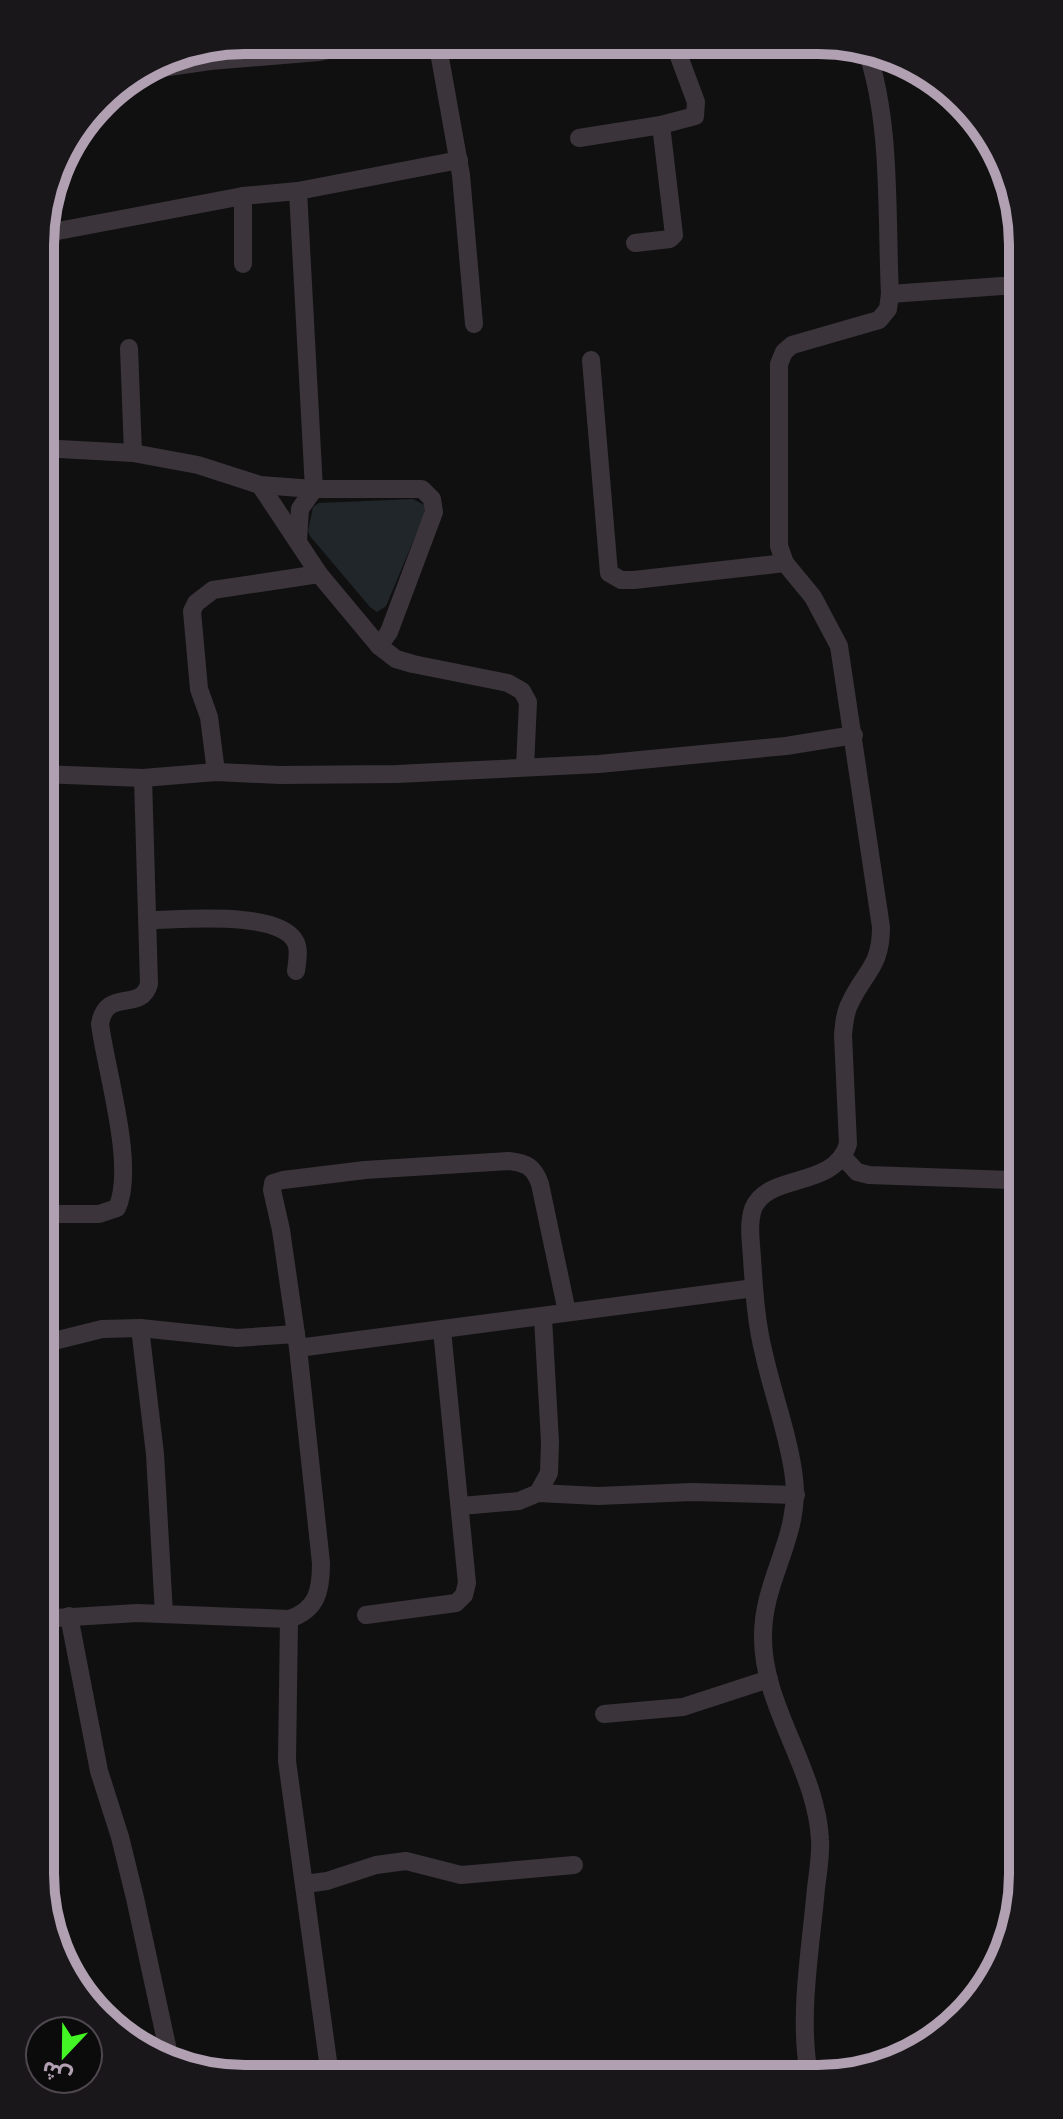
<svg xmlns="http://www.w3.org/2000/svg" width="1063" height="2119" font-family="Overpass,'Noto Sans Arabic',sans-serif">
<rect width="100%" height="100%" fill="#111011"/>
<path fill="#202629" d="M413,499L424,505L425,513L386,606L377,612L370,607L310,536L308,531L313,507L319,503Z"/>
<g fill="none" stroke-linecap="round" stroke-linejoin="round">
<g stroke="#3b353b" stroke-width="18">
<path d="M437,41L461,175L474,324"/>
<path d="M141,71L210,61L319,52L372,41"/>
<path d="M579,138L661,125L695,116L696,102L674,43"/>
<path d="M298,191L314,489L300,509L298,540"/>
<path d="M243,196V264"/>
<path d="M42,234L243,196L298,191L459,160"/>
<path d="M635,243L670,239L674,235L661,125"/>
<path d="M890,294L1016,285"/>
<path d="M129,348L133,453"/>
<path d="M591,360L609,573L621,580H634L785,563"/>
<path d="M41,448L133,453L198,465L260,485L314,489H422L432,499L434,512L389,632L379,646"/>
<path d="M260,485L319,574L379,646L396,659L413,664L508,683L522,691L528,702L525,767"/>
<path d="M216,772L209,717L199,689L192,611L196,603L213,590L319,574"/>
<path d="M41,774L143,778L216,772L280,775L397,774L599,764L786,746L854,735"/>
<path d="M149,920C181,920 277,910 295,941C300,949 297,962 296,971"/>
<path d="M844,1158L857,1172L869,1175L1011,1180L1023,1177"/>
<path d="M41,1214H99L117,1208C136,1167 106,1071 100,1024C106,987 141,1013 149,984L143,778"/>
<path d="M140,1328L155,1454L164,1614"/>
<path d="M41,1338L58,1340L102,1329L140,1328L237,1338L296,1334"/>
<path d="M298,1348L281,1230L272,1190L273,1183L283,1180L365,1170L509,1161C527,1163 534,1167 540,1184L567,1312"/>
<path d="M538,1493L598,1496L692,1492L796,1495"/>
<path d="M461,1506L519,1501L538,1493L549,1473L550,1442L543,1318"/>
<path d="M366,1615L456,1603L464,1595L467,1583L442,1330"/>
<path d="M69,1616L99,1771L120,1837L135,1898L169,2055"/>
<path d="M40,1619L137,1613L289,1619C317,1610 321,1591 321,1563L298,1348L754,1288"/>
<path d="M289,1619L287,1761L330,2076"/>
<path d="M604,1714L683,1707L769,1679"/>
<path d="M305,1884L327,1881L376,1865L406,1861L461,1875L574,1865"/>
<path d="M808,2069C799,2010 811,1947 816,1888C818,1872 821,1855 820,1840C817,1770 762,1706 763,1636C763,1578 801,1537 794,1478C789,1436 773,1395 764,1354C756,1323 754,1289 752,1258C751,1242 748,1224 753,1209C767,1172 834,1190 848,1144L843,1035C844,1024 845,1012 850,1003C865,971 881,967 881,927L839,646L813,597L785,563L779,546V364L784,352L792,345L879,320L888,309L890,294C886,214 892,123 866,48"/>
</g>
</g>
<path d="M0 0H1063V2119H0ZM245 54H818A191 191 0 0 1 1009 245V1874A191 191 0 0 1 818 2065H245A191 191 0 0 1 54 1874V245A191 191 0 0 1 245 54Z" fill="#191719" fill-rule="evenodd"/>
<path fill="none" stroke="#b0a0b2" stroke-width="10" d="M245 54H818A191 191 0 0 1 1009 245V1874A191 191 0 0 1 818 2065H245A191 191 0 0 1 54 1874V245A191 191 0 0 1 245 54Z"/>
<g transform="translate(64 2055) rotate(202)"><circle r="38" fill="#0c0b0c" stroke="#4e474e" stroke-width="2"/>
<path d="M0-6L14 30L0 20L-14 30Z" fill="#43f524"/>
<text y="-12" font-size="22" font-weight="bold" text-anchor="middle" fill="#b0a0b2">ش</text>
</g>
</svg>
